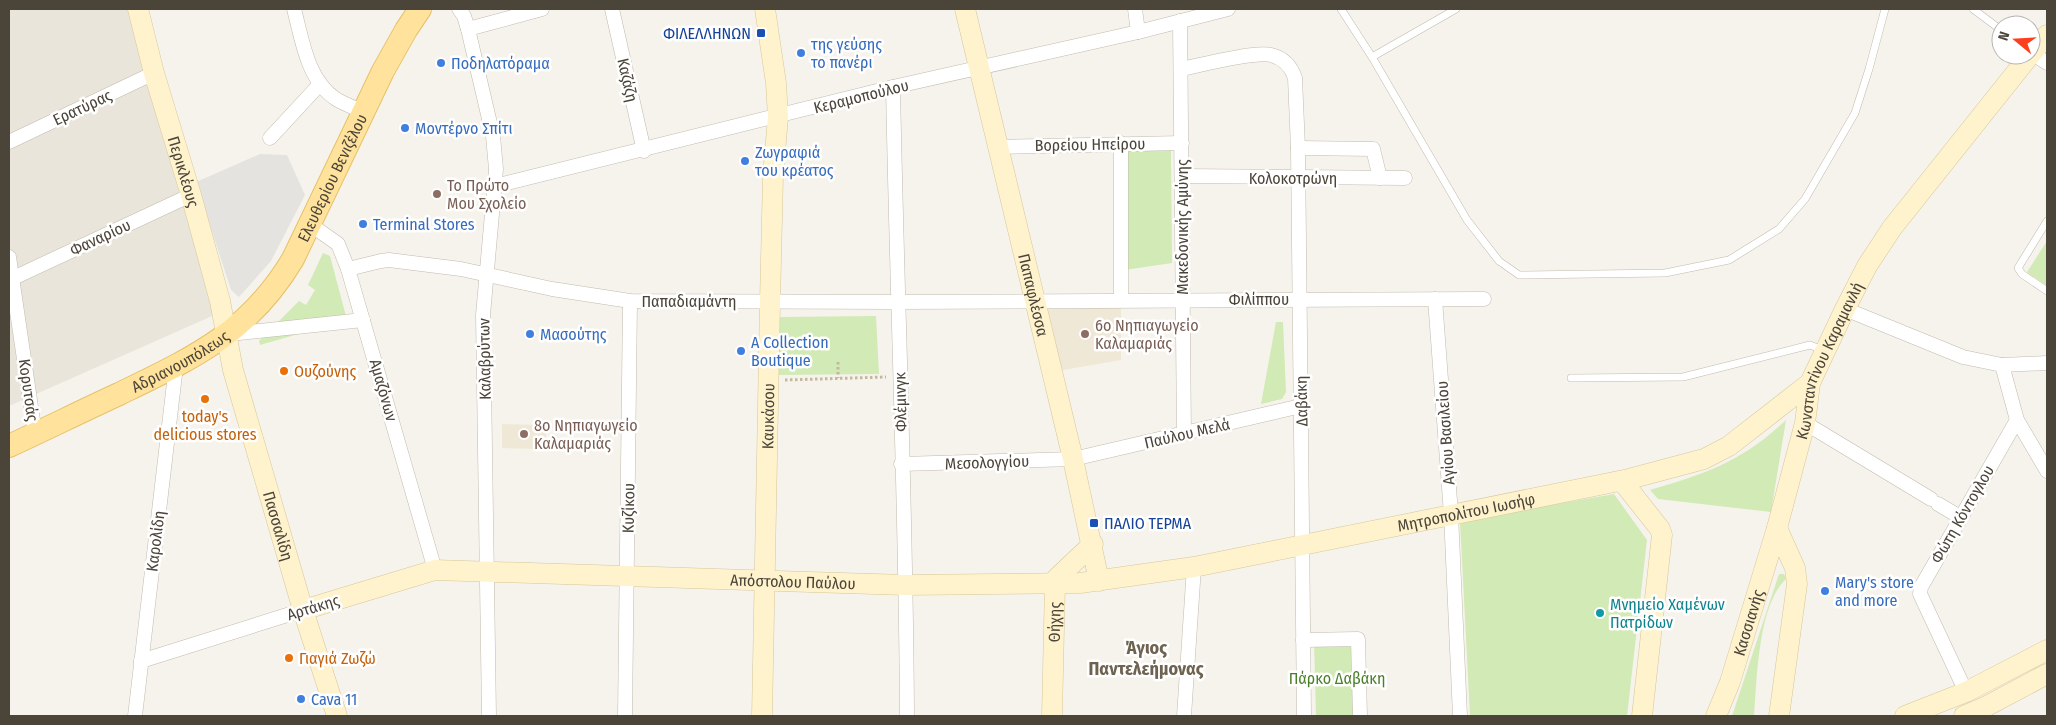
<svg xmlns="http://www.w3.org/2000/svg" width="2056" height="725" font-family="'Fira Sans Condensed',sans-serif">
<rect width="100%" height="100%" fill="#f6f3ec"/>
<path fill="#eae5da" d="M9,9H137L219,313L9,406Z"/>
<g fill="#efe8d6">
<path d="M1121,307V360L1057,371L1043,309Z"/>
<path d="M502,424L546,425V449L502,448Z"/>
</g>
<g fill="#d2eab5">
<path d="M1124,149L1171,150L1172,263L1125,270Z"/>
<path d="M2047,241V286L2027,272Z"/>
<path d="M323,253L330,256L347,320L260,345L259,341L299,301L306,305L315,290L308,285Z"/>
<path d="M876,316L879,374L778,375L779,317Z"/>
<path d="M1276,322H1283L1286,392L1282,399L1261,404Z"/>
<path d="M1786,420L1771,512L1658,499L1650,490C1706,474 1743,461 1786,420Z"/>
<path d="M1614,494L1647,540L1627,716H1470L1460,521Z"/>
<path d="M1779,574H1784L1786,579C1758,605 1757,679 1754,716H1732Z"/>
<path d="M1358,639L1360,716H1316L1314,640Z"/>
</g>
<path fill="#e5e3e0" d="M260,154L287,155L305,195L271,261L239,297L231,290L196,182Z"/>
<g fill="none" stroke-linecap="round" stroke-linejoin="round">
<g stroke="#c2bbae" stroke-width="8">
<g id="lane">
<path d="M1341,9L1372,57L1467,220L1499,261L1519,275L1665,273L1729,260L1779,229L1805,199L1855,113L1869,69L1885,9"/>
<path d="M1973,9L2001,30"/>
<path d="M1372,57L1456,9"/>
<path d="M2047,221L2018,268L2022,274L2047,291"/>
<path d="M1571,378L1683,377L1810,345L1823,350"/>
</g>
</g>
<g stroke="#c2bbae" stroke-width="15">
<g id="street">
<path d="M294,9C302,39 307,80 336,99C344,104 355,108 364,112"/>
<path d="M459,9L464,16L468,29L493,136L496,169L483,315L489,716"/>
<path d="M612,9L644,151"/>
<path d="M1135,9L1138,32"/>
<path d="M1180,21L1184,434"/>
<path d="M468,29L542,9"/>
<path d="M2032,53L2047,63"/>
<path d="M1181,69C1201,65 1255,51 1271,55C1284,58 1291,66 1295,78L1298,148L1304,716"/>
<path d="M893,87C897,297 906,507 907,716"/>
<path d="M270,138L320,84"/>
<path d="M9,142L154,73"/>
<path d="M1121,143V299"/>
<path d="M998,147L1182,143"/>
<path d="M1298,148L1373,149L1380,178"/>
<path d="M1182,176L1405,178"/>
<path d="M495,186L893,87L1138,32L1228,9"/>
<path d="M311,225L338,244L348,269L435,570"/>
<path d="M9,257L35,434"/>
<path d="M348,269L381,261L389,260L461,269L552,289L630,301L897,302L1484,299"/>
<path d="M9,280L191,195"/>
<path d="M1435,299L1451,514L1460,716"/>
<path d="M1845,309L1963,357L2002,365L2047,363"/>
<path d="M230,334L363,320"/>
<path d="M2002,365L2017,420L2047,471"/>
<path d="M1805,423L1931,499"/>
<path d="M901,464L1073,459L1301,406"/>
<path d="M1938,504L1960,517"/>
<path d="M1303,640L1358,639L1360,716"/>
<path d="M141,661L303,610"/>
<path d="M1966,692L1920,594L1921,587L2017,420"/>
<path d="M135,716L176,366"/>
<path d="M625,716L630,301"/>
<path d="M1184,716L1194,567"/>
</g>
</g>
<g stroke="#d6c79b" stroke-width="21">
<g id="secondary">
<path id="s1" d="M138,9L154,73L191,195L220,301L233,370L303,610L337,716"/>
<path id="s2" d="M965,9L1073,459L1099,581"/>
<path d="M2031,54L2047,35"/>
<path d="M1622,481L1660,529L1662,535L1642,716"/>
<path d="M1777,528L1795,568L1797,584L1779,716"/>
<path id="s3" d="M303,610L435,570L906,585L1080,583L1194,567L1629,479L1704,459L1729,446L1810,383"/>
<path id="s4" d="M762,716L770,302L773,176L778,117L776,83L765,9"/>
<path id="s5" d="M1052,716L1055,583L1056,579L1093,544"/>
<path id="s6" d="M1716,716L1730,682L1777,528L1805,423L1810,383L1845,309L1867,266L1892,228L2030,55"/>
<path d="M1905,716L1966,692L2047,650"/>
<path d="M1964,716L1985,707L2047,674"/>
</g>
</g>
<g stroke="#e6c16a" stroke-width="24">
<g id="primary">
<path id="s7" d="M9,446C46,429 82,411 119,394C193,358 249,333 293,259L383,71L406,30L420,9"/>
</g>
</g>
<g stroke="#c4b79f" stroke-width="3" stroke-dasharray="2.5 2.5" stroke-linecap="butt">
<path d="M838,362V378"/>
<path d="M785,380L886,377"/>
</g>
<use href="#lane" stroke="#fff" stroke-width="7"/>
<use href="#street" stroke="#fff" stroke-width="14"/>
<use href="#secondary" stroke="#fff3cd" stroke-width="20"/>
<use href="#primary" stroke="#ffe39c" stroke-width="22"/>
</g>
<g fill="#1a4fb4" stroke="#fff" stroke-width="2">
<rect x="756" y="28" width="10" height="10" rx="2.5"/>
<rect x="1089" y="518" width="10" height="10" rx="2.5"/>
</g>
<g fill="#3f7fe0" stroke="#fff" stroke-width="2">
<circle cx="801" cy="53" r="5"/>
<circle cx="441" cy="63" r="5"/>
<circle cx="405" cy="128" r="5"/>
<circle cx="745" cy="161" r="5"/>
<circle cx="363" cy="224" r="5"/>
<circle cx="530" cy="334" r="5"/>
<circle cx="741" cy="351" r="5"/>
<circle cx="1825" cy="591" r="5"/>
<circle cx="301" cy="699" r="5"/>
</g>
<g fill="#8d6e63" stroke="#fff" stroke-width="2">
<circle cx="437" cy="194" r="5"/>
<circle cx="1085" cy="334" r="5"/>
<circle cx="524" cy="434" r="5"/>
</g>
<g fill="#e8710a" stroke="#fff" stroke-width="2">
<circle cx="284" cy="371" r="5"/>
<circle cx="205" cy="399" r="5"/>
<circle cx="289" cy="658" r="5"/>
</g>
<circle fill="#0f9aa8" stroke="#fff" stroke-width="2" cx="1600" cy="613" r="5"/>
<g text-anchor="middle" stroke-width="5" stroke-linejoin="round" paint-order="stroke">
<g font-size="16" fill="#164399" stroke="#fff" text-anchor="end">
<text x="751" y="39">ΦΙΛΕΛΛΗΝΩΝ</text>
<text x="1104" y="529" text-anchor="start">ΠΑΛΙΟ ΤΕΡΜΑ</text>
</g>
<g font-size="16" fill="#366cbe" stroke="#fff" text-anchor="start">
<text x="811" y="50">της γεύσης<tspan x="811" dy="18">το πανέρι</tspan></text>
<text x="451" y="69">Ποδηλατόραμα</text>
<text x="415" y="134">Μοντέρνο Σπίτι</text>
<text x="755" y="158">Ζωγραφιά<tspan x="755" dy="18">του κρέατος</tspan></text>
<text x="373" y="230">Terminal Stores</text>
<text x="540" y="340">Μασούτης</text>
<text x="751" y="348">A Collection<tspan x="751" dy="18">Boutique</tspan></text>
<text x="1835" y="588">Mary's store<tspan x="1835" dy="18">and more</tspan></text>
<text x="311" y="705">Cava 11</text>
</g>
<g font-size="16" fill="#4b4439" stroke="#fff">
<text transform="translate(628 80) rotate(77)" y="6">Καζάζη</text>
<text transform="translate(861 96) rotate(-14)" y="6">Κεραμοπούλου</text>
<text transform="translate(82 107) rotate(-25)" y="6">Ερατύρας</text>
<text transform="translate(1090 144) rotate(-1)" y="6">Βορείου Ηπείρου</text>
<text dy="6" stroke="none"><textPath href="#s1" startOffset="169">Περικλέους</textPath></text>
<text dy="6" stroke="none"><textPath href="#s7" startOffset="436">Ελευθερίου Βενιζέλου</textPath></text>
<text x="1293" y="184">Κολοκοτρώνη</text>
<text transform="translate(1182 227) rotate(-90)" y="6">Μακεδονικής Αμύνης</text>
<text transform="translate(100 237) rotate(-25)" y="6">Φαναρίου</text>
<text dy="6" stroke="none"><textPath href="#s2" startOffset="294">Παπαφλέσσα</textPath></text>
<text x="1259" y="305">Φιλίππου</text>
<text x="689" y="307">Παπαδιαμάντη</text>
<text transform="translate(484 359) rotate(-91)" y="6">Καλαβρύτων</text>
<text dy="6" stroke="none"><textPath href="#s6" startOffset="374">Κωνσταντίνου Καραμανλή</textPath></text>
<text dy="6" stroke="none"><textPath href="#s7" startOffset="191">Αδριανουπόλεως</textPath></text>
<text transform="translate(29 390) rotate(82)" y="6">Κορυτσάς</text>
<text transform="translate(384 390) rotate(74)" y="6">Αμαζόνων</text>
<text transform="translate(1301 401) rotate(-91)" y="6">Δαβάκη</text>
<text transform="translate(900 402) rotate(-91)" y="6">Φλέμινγκ</text>
<text dy="6" stroke="none"><textPath href="#s4" startOffset="300">Καυκάσου</textPath></text>
<text transform="translate(1187 433) rotate(-13)" y="6">Παύλου Μελά</text>
<text transform="translate(1445 433) rotate(-94)" y="6">Αγίου Βασιλείου</text>
<text transform="translate(987 462) rotate(-2)" y="6">Μεσολογγίου</text>
<text transform="translate(628 508) rotate(-89)" y="6">Κυζίκου</text>
<text dy="6" stroke="none"><textPath href="#s3" startOffset="1176">Μητροπολίτου Ιωσήφ</textPath></text>
<text transform="translate(1962 514) rotate(-60)" y="6">Φώτη Κόντογλου</text>
<text dy="6" stroke="none"><textPath href="#s1" startOffset="536">Πασσαλίδη</textPath></text>
<text transform="translate(155 541) rotate(-83)" y="6">Καρολίδη</text>
<text dy="6" stroke="none"><textPath href="#s3" startOffset="496">Απόστολου Παύλου</textPath></text>
<text transform="translate(313 607) rotate(-17)" y="6">Αρτάκης</text>
<text dy="6" stroke="none"><textPath href="#s5" startOffset="94">Θήχης</textPath></text>
<text dy="6" stroke="none"><textPath href="#s6" startOffset="99">Κασσιανής</textPath></text>
</g>
<g font-size="16" fill="#785e54" stroke="#fff" text-anchor="start">
<text x="447" y="191">Το Πρώτο<tspan x="447" dy="18">Μου Σχολείο</tspan></text>
<text x="1095" y="331">6ο Νηπιαγωγείο<tspan x="1095" dy="18">Καλαμαριάς</tspan></text>
<text x="534" y="431">8ο Νηπιαγωγείο<tspan x="534" dy="18">Καλαμαριάς</tspan></text>
</g>
<g font-size="16" fill="#c56008" stroke="#fff" text-anchor="start">
<text x="294" y="377">Ουζούνης</text>
<text x="205" y="422" text-anchor="middle">today's<tspan x="205" dy="18">delicious stores</tspan></text>
<text x="299" y="664">Γιαγιά Ζωζώ</text>
</g>
<g font-size="16" fill="#0d838f" stroke="#fff" text-anchor="start">
<text x="1610" y="610">Μνημείο Χαμένων<tspan x="1610" dy="18">Πατρίδων</tspan></text>
</g>
<g font-size="16" fill="#4a7f2a" stroke="#fff">
<text x="1337" y="684">Πάρκο Δαβάκη</text>
</g>
<g font-size="18" font-weight="bold" fill="#6e6250" stroke="#fff">
<text x="1146" y="654">Άγιος<tspan x="1146" dy="21">Παντελεήμονας</tspan></text>
</g>
</g>
<rect width="2056" height="725" fill="none" stroke="#4b4439" stroke-width="20"/>
<g transform="translate(2016 40) rotate(288)"><circle r="24" fill="#ffffff" stroke="#b7b4b0"/>
<path d="M0-4L9 19L0 12L-9 19Z" fill="#fc3f1d"/>
<text y="-8" font-size="14" font-weight="bold" text-anchor="middle" fill="#4b4439">N</text>
</g>
</svg>
